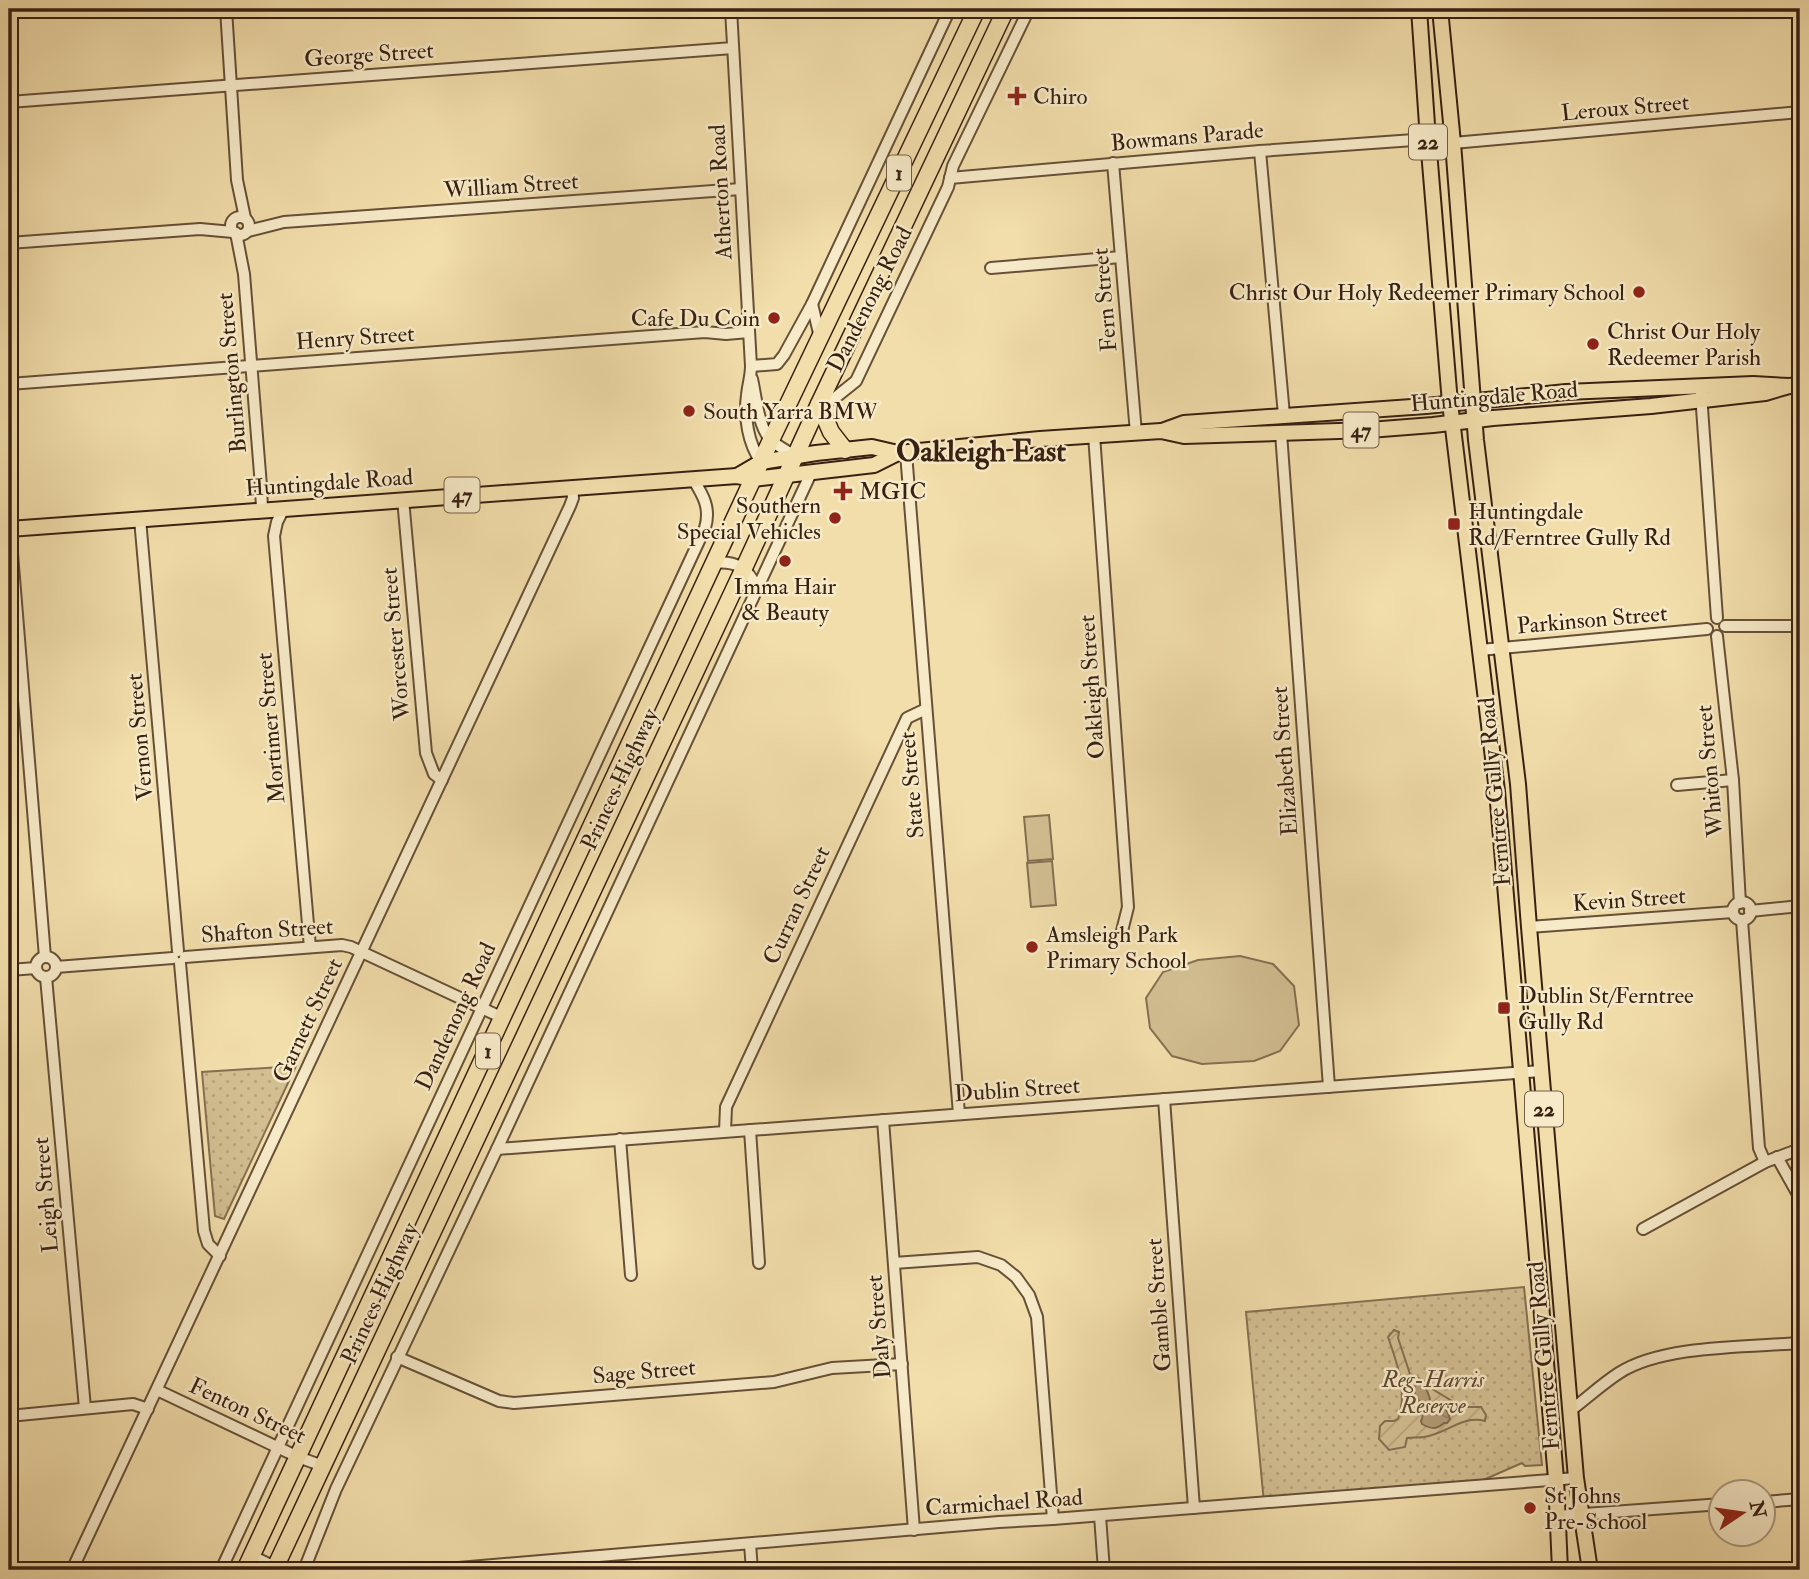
<svg xmlns="http://www.w3.org/2000/svg" width="1809" height="1579" font-family="'IM FELL Double Pica',serif">
<defs>
<pattern id="grass-dots" width="8" height="8" patternUnits="userSpaceOnUse" patternTransform="scale(1.75)"><rect width="8" height="8" fill="#d2be91"/><path d="M2 2h.1M6 6h.1" fill="none" stroke="#b5a37c" stroke-width="1.8" stroke-linecap="round"/></pattern>
<pattern id="garden-furrows" width="10" height="10" patternUnits="userSpaceOnUse" patternTransform="scale(1.75)"><rect width="10" height="10" fill="#d2be91"/><path d="M-1 1l2-2M0 10L10 0M9 11l2-2" fill="none" stroke="#b5a37c"/></pattern>
<pattern id="water-ripples" width="26" height="14" patternUnits="userSpaceOnUse" patternTransform="scale(1.75)"><rect width="26" height="14" fill="#b39d77"/><path d="M2 4q2-2 4 0t4 0M15 11q2-2 4 0t4 0" fill="none" stroke="#938060"/></pattern>
</defs>
<rect width="100%" height="100%" fill="#f2deab"/>
<filter id="stains"><feTurbulence type="fractalNoise" baseFrequency=".00286" numOctaves="4"/><feColorMatrix values="0 0 0 0 .2 0 0 0 0 .09 0 0 0 0 .02 0 0 0 .5 -.17"/></filter>
<radialGradient id="worn" r=".72"><stop offset=".6" stop-color="#630" stop-opacity="0"/><stop offset="1" stop-color="#630" stop-opacity=".3"/></radialGradient>
<g fill="url(#grass-dots)" stroke="#856f52" stroke-width="2">
<path d="M296,1066L224,1219L215,1216L202,1072Z"/>
<path d="M1524,1287L1542,1465L1525,1466L1522,1463L1465,1488L1264,1503L1246,1312Z"/>
</g>
<path fill="url(#garden-furrows)" stroke="#856f52" stroke-width="2" d="M1394,1330L1399,1332L1398,1338L1410,1374L1425,1381L1434,1390L1462,1407H1481L1486,1415L1485,1421C1462,1415 1446,1434 1424,1437C1418,1438 1413,1437 1407,1438L1405,1447L1389,1450L1379,1439L1380,1426L1385,1421H1394L1398,1419C1408,1392 1397,1363 1388,1337Z"/>
<g fill="#d2be91" stroke="#856f52" stroke-width="2">
<path d="M1049,815L1053,859L1028,861L1024,817Z"/>
<path d="M1052,861L1056,905L1031,907L1027,863Z"/>
<path d="M1240,956L1273,964L1294,986L1299,1025L1280,1051L1254,1061L1202,1064L1172,1056L1150,1028L1146,998L1163,972L1198,960Z"/>
</g>
<path fill="url(#water-ripples)" stroke="#826b4f" stroke-width="2" d="M1417,1384C1426,1385 1427,1390 1430,1399L1425,1408L1427,1413L1438,1405C1446,1408 1448,1412 1450,1419L1447,1423H1444C1436,1430 1431,1429 1422,1424L1421,1421C1425,1414 1421,1401 1415,1396L1414,1387Z"/>
<g fill="none" stroke-linecap="round" stroke-linejoin="round">
<g stroke="#665038" stroke-width="14">
<g id="minor">
<path d="M226,9L237,180L245,218"/>
<path d="M731,9L751,366C751,376 748,385 747,395C744,418 748,443 761,462"/>
<path d="M1798,9L1800,37"/>
<path d="M9,102L733,48"/>
<path d="M1453,143L1800,112"/>
<path d="M1260,151L1284,415"/>
<path d="M1113,163L1136,433"/>
<path d="M950,178L1260,151L1428,139"/>
<circle cx="240" cy="226" r="9"/>
<path d="M248,231L284,222L741,189"/>
<path d="M236,233L244,274L261,486L262,510"/>
<path d="M9,243L200,229L233,232"/>
<path d="M991,268L1121,257"/>
<path d="M812,304L820,337"/>
<path d="M751,366L777,364L784,355L812,304L950,9"/>
<path d="M752,379C756,396 758,427 771,440C777,446 787,451 795,456"/>
<path d="M9,384L705,332L726,334L749,332"/>
<path d="M1701,394L1717,618"/>
<path d="M819,404L836,397L856,381L948,187L953,166L1029,9"/>
<path d="M1281,433L1329,1087"/>
<path d="M1094,435L1128,907L1121,935"/>
<path d="M906,453L959,1114"/>
<path d="M403,499L426,753L434,774L442,780"/>
<path d="M284,508L277,522L274,536L310,947"/>
<path d="M140,519L178,951"/>
<path d="M10,529L45,957"/>
<path d="M713,563C736,560 748,568 757,588"/>
<path d="M1725,626H1800"/>
<path d="M1717,636L1733,780L1740,903"/>
<path d="M1480,650L1707,629"/>
<path d="M1677,785L1733,780"/>
<circle cx="1742" cy="911" r="9"/>
<path d="M1750,911L1800,906"/>
<path d="M1742,920L1759,1148L1765,1162"/>
<path d="M1529,927L1733,912"/>
<path d="M185,957L342,945L351,947L503,1018"/>
<circle cx="46" cy="967" r="10"/>
<path d="M180,963L204,1231L208,1244L220,1256"/>
<path d="M56,967L173,958"/>
<path d="M9,970L36,968"/>
<path d="M46,977L85,1408"/>
<path d="M1164,1099L1194,1508"/>
<path d="M883,1120L914,1530"/>
<path d="M750,1130L759,1263"/>
<path d="M725,1131L726,1107L907,718L926,709"/>
<path d="M620,1139L631,1275"/>
<path d="M497,1149L1541,1071"/>
<path d="M1777,1157L1800,1198V1213"/>
<path d="M1643,1229L1765,1162L1800,1149"/>
<path d="M894,1263L978,1257L1001,1265L1016,1277L1029,1295L1037,1317L1053,1519"/>
<path d="M397,1357L499,1401L514,1403L774,1382L832,1368L902,1364"/>
<path d="M157,1390L298,1457L323,1466"/>
<path d="M1571,1410C1587,1398 1602,1384 1619,1373C1662,1345 1748,1347 1800,1343"/>
<path d="M9,1416L133,1404L148,1409"/>
<path d="M1764,1502L1800,1499"/>
<path d="M1100,1516L1104,1570"/>
<path d="M1557,1516L1722,1504"/>
<path d="M750,1544L752,1570"/>
<path d="M252,1556L281,1570"/>
<path d="M72,1570L570,506L573,498L572,487"/>
<path d="M221,1570L705,528C711,508 703,495 693,479"/>
<path d="M304,1570L336,1489L497,1149L811,473"/>
<path d="M435,1570L999,1522L1053,1519L1576,1478"/>
</g>
</g>
<g stroke="#382012" stroke-width="18">
<g id="major">
<path d="M1419,9L1428,139L1450,403L1497,791L1556,1479L1560,1570"/>
<path d="M1440,9L1453,143L1476,440L1518,784L1529,927L1576,1478L1590,1570"/>
<path d="M1162,431L1184,423L1426,406L1566,392L1753,384L1789,386L1800,385"/>
<path d="M737,476L761,462L816,453L872,447L898,453L1040,439L1161,431L1184,436L1369,430L1433,425L1493,418L1651,406L1765,393L1789,386"/>
<path d="M9,529L737,476L753,479L874,465L898,453"/>
</g>
</g>
<g stroke="#382012" stroke-width="19">
<g id="highway">
<path d="M819,404L831,432L845,450"/>
<path d="M245,1570L771,440L977,9"/>
<path d="M274,1570L744,568L819,404L1006,9"/>
</g>
</g>
<use href="#minor" stroke="#f7eac8" stroke-width="10"/>
<use href="#major" stroke="#f2deab" stroke-width="14"/>
<use href="#highway" stroke="#f2deab" stroke-width="16"/>
</g>
<g fill="#8f2418" stroke="#f7eac8" stroke-width="2.5">
<path d="M1013.5 85.5h7v7h7v7h-7v7h-7v-7h-7v-7h7z"/>
<circle cx="1639" cy="292" r="7"/>
<circle cx="774" cy="318" r="7"/>
<circle cx="1593" cy="344" r="7"/>
<circle cx="689" cy="411" r="7"/>
<path d="M839.5 480.5h7v7h7v7h-7v7h-7v-7h-7v-7h7z"/>
<circle cx="835" cy="518" r="7"/>
<rect x="1447" y="517" width="14" height="14" rx="3.5"/>
<circle cx="785" cy="561" r="7"/>
<circle cx="1032" cy="947" r="7"/>
<rect x="1497" y="1001" width="14" height="14" rx="3.5"/>
<circle cx="1530" cy="1508" r="7"/>
</g>
<g text-anchor="middle" stroke-width="5" stroke-linejoin="round" paint-order="stroke">
<g fill="#f7eac8" stroke="#715d49" stroke-width="2">
<rect x="1409" y="124.5" width="38" height="35" rx="5"/>
<rect x="887" y="155.5" width="24" height="35" rx="5"/>
<rect x="1343.5" y="412.5" width="35" height="35" rx="5"/>
<rect x="444.5" y="477.5" width="35" height="35" rx="5"/>
<rect x="476" y="1033.5" width="24" height="35" rx="5"/>
<rect x="1525" y="1091.5" width="38" height="35" rx="5"/>
</g>
<g font-size="21" font-weight="bold" fill="#382012">
<text x="1428" y="149">22</text>
<text x="899" y="180">1</text>
<text x="1361" y="437">47</text>
<text x="462" y="502">47</text>
<text x="488" y="1058">1</text>
<text x="1544" y="1116">22</text>
</g>
<g font-size="23" fill="#382012" stroke="#f7eac8">
<text transform="translate(369 54) rotate(-4)" y="8">George Street</text>
<text transform="translate(1625 107) rotate(-5)" y="8">Leroux Street</text>
<text transform="translate(1187 136) rotate(-5)" y="8">Bowmans Parade</text>
<text transform="translate(511 185) rotate(-4)" y="8">William Street</text>
<text transform="translate(720 192) rotate(-93)" y="8">Atherton Road</text>
<text transform="translate(869 299) rotate(-63)" y="8">Dandenong Road</text>
<text transform="translate(1104 300) rotate(-95)" y="8">Fern Street</text>
<text transform="translate(355 337) rotate(-4)" y="8">Henry Street</text>
<text transform="translate(231 373) rotate(-95)" y="8">Burlington Street</text>
<text transform="translate(1494 396) rotate(-5)" y="8">Huntingdale Road</text>
<text transform="translate(329 482) rotate(-4)" y="8">Huntingdale Road</text>
<text transform="translate(1592 619) rotate(-5)" y="8">Parkinson Street</text>
<text transform="translate(395 644) rotate(-95)" y="8">Worcester Street</text>
<text transform="translate(1091 687) rotate(-94)" y="8">Oakleigh Street</text>
<text transform="translate(270 728) rotate(-95)" y="8">Mortimer Street</text>
<text transform="translate(139 737) rotate(-95)" y="8">Vernon Street</text>
<text transform="translate(1284 761) rotate(-94)" y="8">Elizabeth Street</text>
<text transform="translate(1709 771) rotate(-95)" y="8">Whiton Street</text>
<text transform="translate(619 779) rotate(-65)" y="8">Princes Highway</text>
<text transform="translate(911 785) rotate(-95)" y="8">State Street</text>
<text transform="translate(1494 792) rotate(-95)" y="8">Ferntree Gully Road</text>
<text transform="translate(1629 899) rotate(-4)" y="8">Kevin Street</text>
<text transform="translate(796 905) rotate(-65)" y="8">Curran Street</text>
<text transform="translate(267 930) rotate(-4)" y="8">Shafton Street</text>
<text transform="translate(455 1016) rotate(-65)" y="8">Dandenong Road</text>
<text transform="translate(307 1020) rotate(-65)" y="8">Garnett Street</text>
<text transform="translate(1017 1089) rotate(-4)" y="8">Dublin Street</text>
<text transform="translate(45 1195) rotate(-95)" y="8">Leigh Street</text>
<text transform="translate(379 1293) rotate(-65)" y="8">Princes Highway</text>
<text transform="translate(1158 1305) rotate(-94)" y="8">Gamble Street</text>
<text transform="translate(878 1327) rotate(-95)" y="8">Daly Street</text>
<text transform="translate(1543 1356) rotate(-95)" y="8">Ferntree Gully Road</text>
<text transform="translate(644 1371) rotate(-5)" y="8">Sage Street</text>
<text transform="translate(248 1410) rotate(25)" y="8">Fenton Street</text>
<text transform="translate(1004 1502) rotate(-4)" y="8">Carmichael Road</text>
</g>
<g font-size="23" fill="#382012" stroke="#f7eac8" text-anchor="start">
<text x="1033" y="104">Chiro</text>
<text x="1625" y="300" text-anchor="end">Christ Our Holy Redeemer Primary School</text>
<text x="760" y="326" text-anchor="end">Cafe Du Coin</text>
<text x="1607" y="339">Christ Our Holy<tspan x="1607" dy="26">Redeemer Parish</tspan></text>
<text x="703" y="419">South Yarra BMW</text>
<text x="859" y="499">MGIC</text>
<text x="821" y="513" text-anchor="end">Southern<tspan x="821" dy="26">Special Vehicles</tspan></text>
<text x="1468" y="519">Huntingdale<tspan x="1468" dy="26">Rd/Ferntree Gully Rd</tspan></text>
<text x="785" y="594" text-anchor="middle">Imma Hair<tspan x="785" dy="26">&amp; Beauty</tspan></text>
<text x="1046" y="942">Amsleigh Park<tspan x="1046" dy="26">Primary School</tspan></text>
<text x="1518" y="1003">Dublin St/Ferntree<tspan x="1518" dy="26">Gully Rd</tspan></text>
<text x="1544" y="1503">St Johns<tspan x="1544" dy="26">Pre-School</tspan></text>
</g>
<g font-size="23" font-style="italic" fill="#5e4832" stroke="#f7eac8">
<text x="1433" y="1387">Reg-Harris<tspan x="1433" dy="26">Reserve</tspan></text>
</g>
<g font-size="30" font-weight="bold" fill="#382012" stroke="#f7eac8">
<text x="981" y="461">Oakleigh East</text>
</g>
</g>
<rect width="1809" height="1579" fill="none" stroke="#f2deab" stroke-width="35"/>
<rect x="10" y="10" width="1788" height="1558" fill="none" stroke="#382012" stroke-width="3.5"/>
<rect x="18" y="18" width="1774" height="1544" fill="none" stroke="#382012" stroke-width="2"/>
<g transform="translate(1742 1513) rotate(77)"><circle r="33" fill="#f7eac8" stroke="#ab997f" stroke-width="2"/>
<path d="M0-5L12 26L0 18L-12 26Z" fill="#8f2418"/>
<text y="-10" font-size="19" font-weight="bold" text-anchor="middle" fill="#382012">N</text>
</g>
<rect width="100%" height="100%" filter="url(#stains)"/>
<rect width="100%" height="100%" fill="url(#worn)"/>
</svg>
